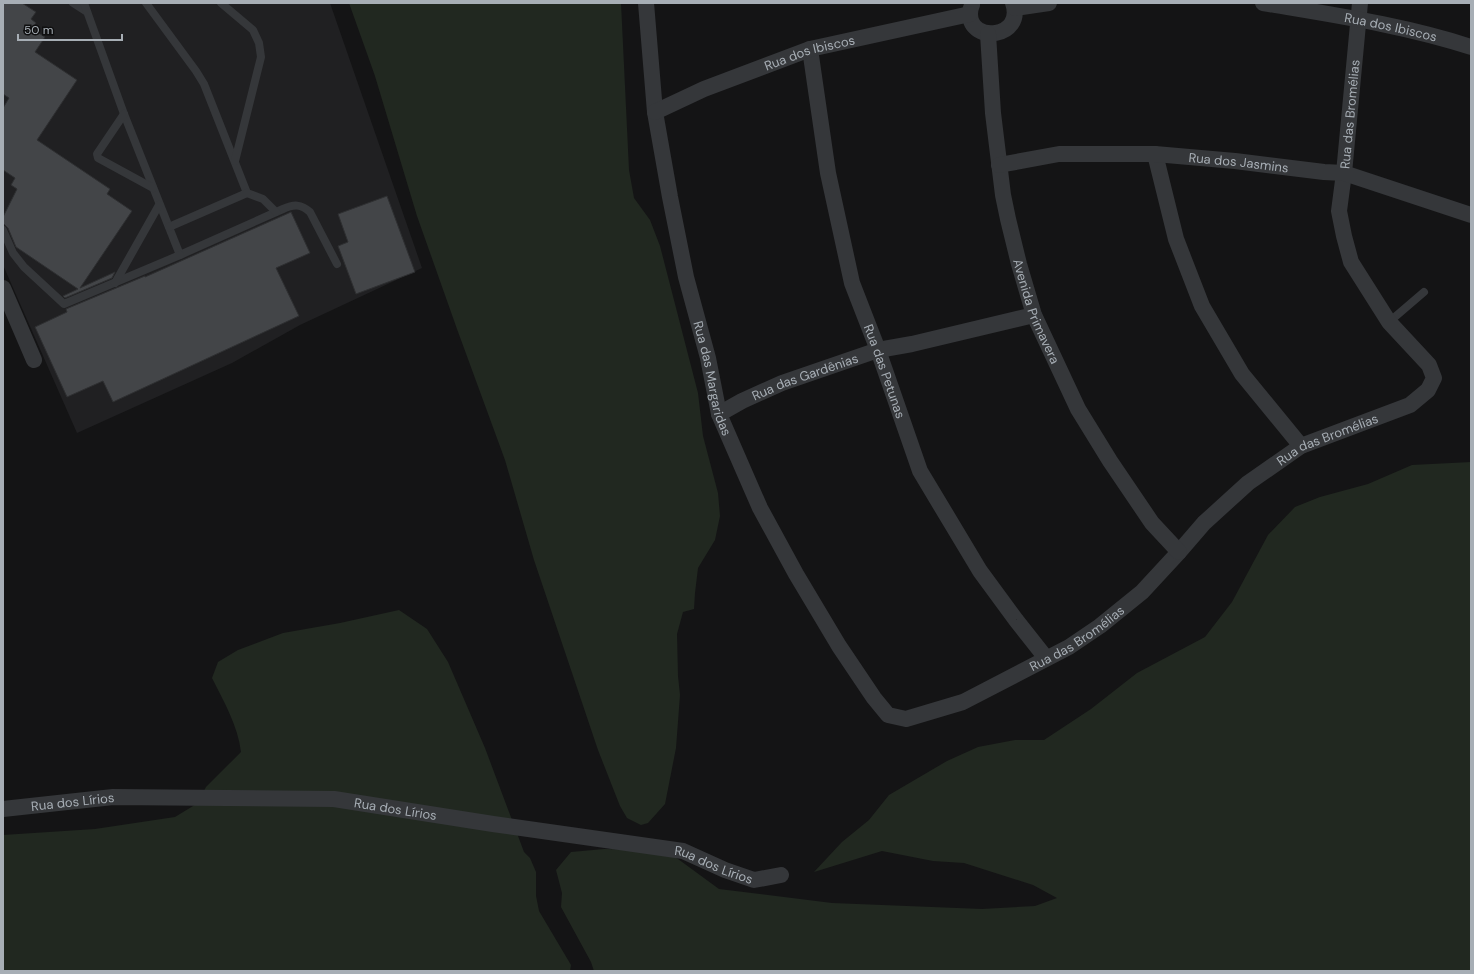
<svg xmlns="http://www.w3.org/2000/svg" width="1474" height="974" font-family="'DM Sans',sans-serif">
<rect width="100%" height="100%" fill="#141415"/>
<path fill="#202022" d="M3,3H330L422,268L300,325L232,363L77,433L3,265Z"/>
<g fill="#212820">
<path d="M349,3H621L629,170L634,198L650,220L660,246L698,393L703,436L718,493L720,516L715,540L698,568L695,593L694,609L683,612L677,634L678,676L680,695L676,748L665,804L648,823L641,825L627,818L620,806L598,750L534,560L505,460L457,329L417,216L375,76Z"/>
<path d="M1471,462V971H594L591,962L561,907L562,893L556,870L571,852L604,849L661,850L678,859L719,889L832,903L982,909L1035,906L1057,898L1033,885L964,863L933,861L882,851L814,872L842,842L869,820L889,795L947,761L978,747L1015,740H1044L1091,709L1137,673L1205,637L1232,602L1268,535L1295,507L1320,497L1368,484L1412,465Z"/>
<path d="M399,610L427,629L448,662L485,748L524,852L530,858L536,872V896L539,911L571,965L570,971H3V835L95,829L175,817L198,803L206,787L241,752C238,726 224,702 212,678L218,662L238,650L283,633L340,623Z"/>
</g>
<g fill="#434548" stroke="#2e2f31">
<path d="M3,3H22L36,12L31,19L36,23L32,29L45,37L35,52L77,80L37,140L110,189L107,194L132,211L80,288L115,272L112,278L65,298L63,296L78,289L16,247L8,228L3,223V217L17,189L11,185L15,178L3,170V108L9,98L3,94Z"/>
<path d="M387,196L415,272L356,294L338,246L348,242L338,214Z"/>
<path d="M291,212L310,253L276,268L299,316L113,402L103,381L67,397L35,327L67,312L66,309L145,276V277Z"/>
</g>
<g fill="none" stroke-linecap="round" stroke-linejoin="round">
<g stroke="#35373a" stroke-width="8">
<path d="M73,3L87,12"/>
<path d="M84,3L124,114L180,255L283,209C294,204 301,204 310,212L337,264"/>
<path d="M146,3L196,71L204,84L247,193L263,199L276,212"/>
<path d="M221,3L253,30L259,43L261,57L235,161"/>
<path d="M124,114L97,154L98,158L153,188"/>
<path d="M169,227L247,193"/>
<path d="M3,230L13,253L24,267L64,304L180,255"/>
<path d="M115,283L159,205"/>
<path d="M1389,322L1424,292"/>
</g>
<g stroke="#35373a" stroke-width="16">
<path id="s1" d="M646,3L655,112L670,197L686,277L708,358L719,414L760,508L796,574L839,646L874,698L888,715L906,719L963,702L1069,647L1100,626L1142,592L1179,552L1204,523L1248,483L1301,446L1410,405L1428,390L1434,378L1429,365L1389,322L1351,262L1344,236L1339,211L1344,173L1360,3"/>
<path id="s2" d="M1263,3C1333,15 1403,25 1471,47"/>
<path d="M972,5C971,7 970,11 970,14C970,44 1025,38 1013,3"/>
<path d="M1015,8L1049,3"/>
<path id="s3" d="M988,34L993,113L1003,195L1008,219L1019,264L1034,315L1078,409L1110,461L1152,523L1179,552"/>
<path id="s4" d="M810,49L828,173L852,283L878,350L920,471L980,571L1016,620L1046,658"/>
<path id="s5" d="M655,112L704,89L810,49L970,14"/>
<path d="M1155,154L1176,239L1202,306L1242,374L1301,446"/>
<path id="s6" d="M999,165L1059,154H1155L1235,161L1324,172L1344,173L1471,215"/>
<path d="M3,288L34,360"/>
<path id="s7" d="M719,414L742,401L782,383L878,350L912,344L1034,315"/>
<path id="s8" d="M3,809L113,797L334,799L493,824L683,851L725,870L754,880L781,875"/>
</g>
</g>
<g text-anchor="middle" stroke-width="3" stroke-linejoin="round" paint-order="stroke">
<g font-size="13" fill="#a7aeb5" stroke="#0f0f10">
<text dy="5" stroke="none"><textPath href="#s2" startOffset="130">Rua dos Ibiscos</textPath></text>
<text dy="5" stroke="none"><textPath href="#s5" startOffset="166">Rua dos Ibiscos</textPath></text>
<text dy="5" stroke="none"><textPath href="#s1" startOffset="1717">Rua das Bromélias</textPath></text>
<text dy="5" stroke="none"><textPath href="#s6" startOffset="241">Rua dos Jasmins</textPath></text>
<text dy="5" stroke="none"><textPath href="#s3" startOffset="283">Avenida Primavera</textPath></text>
<text dy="5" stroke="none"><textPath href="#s4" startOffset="332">Rua das Petunas</textPath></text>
<text dy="5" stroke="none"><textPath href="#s7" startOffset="94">Rua das Gardênias</textPath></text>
<text dy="5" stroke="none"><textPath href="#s1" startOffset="382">Rua das Margaridas</textPath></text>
<text dy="5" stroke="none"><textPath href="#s1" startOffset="1297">Rua das Bromélias</textPath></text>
<text dy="5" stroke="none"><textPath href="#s1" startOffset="973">Rua das Bromélias</textPath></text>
<text dy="5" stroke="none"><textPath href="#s8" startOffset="70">Rua dos Lírios</textPath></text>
<text dy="5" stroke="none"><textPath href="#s8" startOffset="394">Rua dos Lírios</textPath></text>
<text dy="5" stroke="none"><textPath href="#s8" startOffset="718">Rua dos Lírios</textPath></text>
</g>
</g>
<rect width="1474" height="974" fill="none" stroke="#a7aeb5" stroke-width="8"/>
<path d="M18 34v6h104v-6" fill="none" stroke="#a7aeb5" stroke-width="2"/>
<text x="24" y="34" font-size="12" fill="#a7aeb5" stroke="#0f0f10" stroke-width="3" paint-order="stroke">50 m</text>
</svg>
